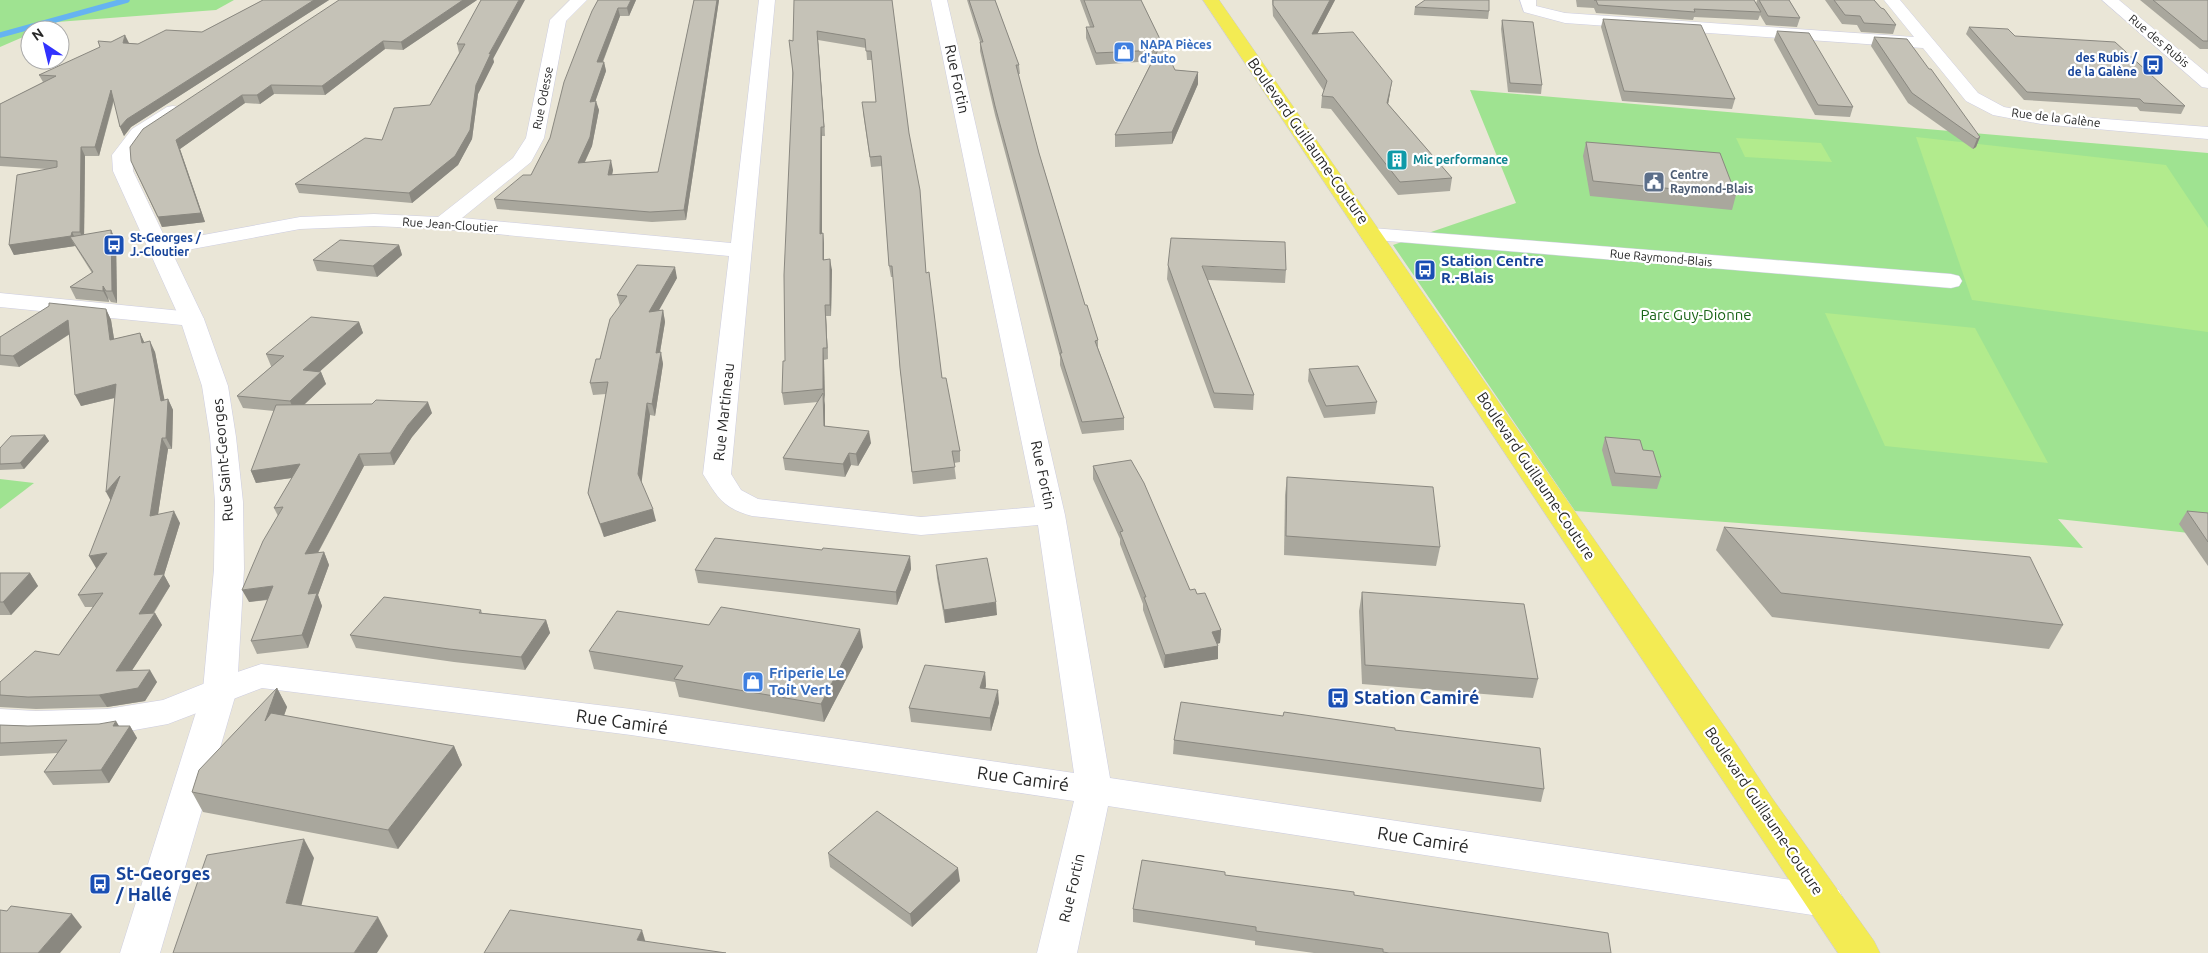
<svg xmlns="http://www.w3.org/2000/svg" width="2208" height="953" font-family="Ubuntu,sans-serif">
<rect width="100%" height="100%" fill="#eae6d7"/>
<g fill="#9fe391">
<path d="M0,0H234L216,10L57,22L39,30H30V34L0,47Z"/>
<path d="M1470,90L2208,153V535L2058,519L2083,548L1575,511L1393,245L1516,203Z"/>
<path d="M0,479L34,483L0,509Z"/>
</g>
<g fill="#b2eb8d">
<path d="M1916,137L2166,165L2208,228V332L1972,300Z"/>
<path d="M1736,138L1821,143L1832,162L1745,157Z"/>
<path d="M1825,313L1975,328L2048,463L1885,446Z"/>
</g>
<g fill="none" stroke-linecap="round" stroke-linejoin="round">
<path stroke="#66b3f1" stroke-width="5.5" d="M0,35L127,0"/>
<g stroke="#cdcde1" stroke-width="1">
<g id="minor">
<path d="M570,0H587L566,21L544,138L531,162L462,218L731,243L759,0H775L731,474L741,490L758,499L921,517L1035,507L931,0H947L1065,515L1110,778L1825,885L1839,890L1844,901L1839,912L1825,917L1108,806L1077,953H1037L1074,801L631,735L262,688L168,724L107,735L36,737L0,735V709L36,711L107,709L163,700L208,682L261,664L631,709L1074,773L1038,525L921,535L752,516C723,508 718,498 703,474L729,256L443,229L374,226L300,229L160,255L152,254L149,249L152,244L160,243L300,217L374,214L438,217L513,158L526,138L550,20Z"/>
<path d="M1520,0H1536V6L1565,13L1914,37L1884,0H1900L1978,93L2004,107L2041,114L2208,127V139L2041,124L1993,115L1966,101L1923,48L1565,23L1524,12Z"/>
<path d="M2102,0H2119L2208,74V88L2202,87Z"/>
<path d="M1372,228L1951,274L1959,276L1962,281L1959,286L1951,288L1364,239L1361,234L1364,229Z"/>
<path d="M0,293L192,312L200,314L204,319L200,324L192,326L0,307Z"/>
</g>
</g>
<g stroke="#cdcde1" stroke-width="1">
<path id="tertiary" d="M173,106L179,107L182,111L179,115L146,137L132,155L133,171L204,319L228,386L236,437L243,502L244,569L237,690L160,953H120L203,690L214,569L215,502L210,437L202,386L180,319L113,171L112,155L132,129L167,107Z"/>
</g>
<g stroke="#cbcbcb" stroke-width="1">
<path id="primary" d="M1203,0H1219L1733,739L1772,798L1874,941L1880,953H1838Z"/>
</g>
<use href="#minor" fill="#fff" fill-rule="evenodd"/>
<use href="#tertiary" fill="#fff" fill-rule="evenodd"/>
<use href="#primary" fill="#f3eb53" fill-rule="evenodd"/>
</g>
<g fill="#a9a79d">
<path d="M263,0H329L131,127L124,136L120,127L114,101L99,156H85L84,235L111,230L116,241L117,303L111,302L108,298L109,302L76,299L70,287L92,273L75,246L14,255L9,245L47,169L0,166V104L43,82L39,75L129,43L138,44L202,32Z"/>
<path d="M339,0H477L403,50L385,49L325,95L274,94L260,104L245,103L180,149L205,222L162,227L131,161Z"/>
<path d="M481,0L494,62L478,94L472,139L458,165L412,203L299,193L295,184L382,140L430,105L459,53L457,44Z"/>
<path d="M598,0H636L629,16H620L603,62H604L606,71L595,101L599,110L592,146L585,162L613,170L612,175L658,172L694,0H719L686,220L652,222L497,209L494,199L531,175L550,138Z"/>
<path d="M892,0L926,273L942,378L960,451V462L954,463L956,479L913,484L900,368L893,277H891L889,266L882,166L871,167L863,112L876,102L872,60H867L866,48L818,40L825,136H822V234L823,233L824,244V260L832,270L831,316H826L828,359L824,360L825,426L871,443L858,466L851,465L845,477L785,470L783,458L818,402L784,405L782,393L785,361L793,41Z"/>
<path d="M967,0H995L1019,65L1020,74H1018L1039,153L1085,305L1098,340V348L1124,418V430L1082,434L1060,365V357L995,115L980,51V42Z"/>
<path d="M1080,0H1141L1175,70L1198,72V84L1172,144L1115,147V135L1152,61L1096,65L1086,38V27H1090Z"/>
<path d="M1272,0H1335L1317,34L1390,93L1388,104L1452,178L1450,191L1398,195L1331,109L1321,108L1322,96L1324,91L1273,16Z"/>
<path d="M1576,0H1754L1756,4L1757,0H1789L1800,18L1797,27L1766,25L1760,15L1758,20L1694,17L1693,20L1596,13L1594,8L1577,7Z"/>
<path d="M1825,0H1874L1881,8L1896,25L1893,34L1861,32L1857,25L1842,24Z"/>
<path d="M2140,0H2208V49H2200Z"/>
<path d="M1415,7L1489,11L1488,19L1414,15Z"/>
<path d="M1603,19L1735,99L1732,109L1622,101L1601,27Z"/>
<path d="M1502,20L1542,85L1541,94L1508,92L1501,29Z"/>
<path d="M1969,27L2015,36L2185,106L2181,114L2140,111L2137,107L2024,100L1966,34Z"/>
<path d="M1777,31L1853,107L1850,117L1815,115L1774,40Z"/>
<path d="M1874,37L1980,137L1976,147L1973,149L1908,103L1871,46Z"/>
<path d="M1586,142L1736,195L1732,210L1590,196L1583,156Z"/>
<path d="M399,245L402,255L377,277L317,271L313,260Z"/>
<path d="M1168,265L1286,270L1285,283L1208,280L1254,395L1253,410L1214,408L1167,279Z"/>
<path d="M677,278L658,311L663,310L665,322L660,352L663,364L655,416L650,415L641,483L656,521L604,537L592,505L588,493L606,394L593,395L590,383L600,359L620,306L617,295Z"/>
<path d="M106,309L111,320L114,339L140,333L144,342L155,352L164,400L168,399L173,410L172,449H168L158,514L180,523L164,575L170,586L154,613H155L162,625L132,670L157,682L145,701L107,707L36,709L0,707V682L59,655L93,607H85L78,595L97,568H96L111,501L115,398L81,406L70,334L19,367L0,365V337Z"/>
<path d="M359,322L363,333L319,372H321L326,384L304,405L432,413L412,437L394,465L364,466L318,553L324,552L329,565L318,595L322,606L308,648L257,654L251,641L268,600L249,602L278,516L274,508L292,478L256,483L251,471L274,411L243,408L237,396L272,366H271L266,354Z"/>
<path d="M1309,369L1377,402L1375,414L1324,418L1308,381Z"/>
<path d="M45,435L49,441L24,469L0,470V448Z"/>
<path d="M1605,437L1643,450L1661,477L1657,489L1612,486L1602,450Z"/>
<path d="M1093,466L1190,590L1197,594L1221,630L1220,643L1217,644L1218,659L1164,668L1143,610V604L1120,544V539L1093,479Z"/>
<path d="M1287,477L1440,547L1436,566L1284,555L1285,495Z"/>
<path d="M2187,511L2208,513V566L2179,524Z"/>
<path d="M1724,527L2063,625L2049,649L1772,617L1716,550Z"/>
<path d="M822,550L910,556L911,569L897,605L698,583L695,570Z"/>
<path d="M936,565L997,615L945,623L937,578Z"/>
<path d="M0,573H30L38,586L11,615H0Z"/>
<path d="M1362,592L1538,679L1533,698L1362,684L1359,611Z"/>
<path d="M481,610L482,613L546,620L550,633L525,670L454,662L356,648L350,635Z"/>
<path d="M709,625L863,647L824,722L679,697L675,682L594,669L589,651Z"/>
<path d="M985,672L986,686L985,689L999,703L991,731L911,722L909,708Z"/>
<path d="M277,688L287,707L284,716L454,746L462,765L398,849L203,812L192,792Z"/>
<path d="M1283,716L1395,730L1544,789L1541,802L1173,754L1174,740Z"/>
<path d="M0,725L28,726H130L137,738L109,783L53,785L44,772L58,753L0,756Z"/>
<path d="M828,853L960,881L912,927L830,867Z"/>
<path d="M1225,875L1354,895L1611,953H1314L1255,945V941L1133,922V909Z"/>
</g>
<g fill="#8a8880">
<path d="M314,0H329L131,127L124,136L120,127L127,119Z"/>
<path d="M463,0H477L403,50L401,42Z"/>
<path d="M519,0H525L493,59L494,62L478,94L472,139L458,165L412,203L409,193L476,85L489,54Z"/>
<path d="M631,0H636L629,16L627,8Z"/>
<path d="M717,0H719L686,220L684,210Z"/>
<path d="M1330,0H1335L1311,46L1312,34Z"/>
<path d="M618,8L620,16L599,71L597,62Z"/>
<path d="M817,31L818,40L825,136L824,127Z"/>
<path d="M125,35L129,43H123Z"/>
<path d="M383,41L385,49L325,95L322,86Z"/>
<path d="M604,62L606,71L592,111L590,102Z"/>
<path d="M1198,72V84L1172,144V132Z"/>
<path d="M1392,81L1390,93L1386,116L1387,103Z"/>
<path d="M271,85L274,94L260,104L257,95Z"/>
<path d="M111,90L114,98L99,156L95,147Z"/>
<path d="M242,95L245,103L180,149L205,222L162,227L158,217L176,140Z"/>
<path d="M596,101L599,110L592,146L580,172L578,163Z"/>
<path d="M821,127L822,136V244L820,234Z"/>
<path d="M1980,137L1976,147L1973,149L1977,139Z"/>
<path d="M81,147L85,156L84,242L80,232Z"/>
<path d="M611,160L613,170L610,185L608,175Z"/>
<path d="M111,230L116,241L117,303L112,291Z"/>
<path d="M72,232L77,242L70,237L75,246L14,255L9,245Z"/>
<path d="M823,233L824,244V271L823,260Z"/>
<path d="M399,245L402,255L377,277L373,266Z"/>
<path d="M830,259L832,270L831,316L830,305Z"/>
<path d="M675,267L677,278L652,323L649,312Z"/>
<path d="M103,286L108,298L109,302L103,291Z"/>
<path d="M825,305L826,316L828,359L827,348Z"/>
<path d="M106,309L111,320L116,351L110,340Z"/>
<path d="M663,310L665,322L658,364L656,353Z"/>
<path d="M68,320L74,331L19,367L13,356Z"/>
<path d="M359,322L363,333L308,382L303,370Z"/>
<path d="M140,333L145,344L142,343Z"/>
<path d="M150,341L155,352L167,412L161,401Z"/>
<path d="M823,348L824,360L825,401L823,389Z"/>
<path d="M661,352L663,364L655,416L652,404Z"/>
<path d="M321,372L326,384L295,413L290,401Z"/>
<path d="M116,384L122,396L81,406L75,395Z"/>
<path d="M823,393L825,405V438L824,426Z"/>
<path d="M168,399L173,410L172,449L166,438Z"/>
<path d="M428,402L432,413L412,437L394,465L390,453L408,425Z"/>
<path d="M647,403L650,415L641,487L638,474Z"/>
<path d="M869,431L871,443L858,466L856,454Z"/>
<path d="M45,435L49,441L24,469L20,463Z"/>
<path d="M162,438L168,449L156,528L150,516Z"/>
<path d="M849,453L851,465L845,477L843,464Z"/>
<path d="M359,454L364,466L310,567L305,554Z"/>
<path d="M300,464L305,476L256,483L251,471Z"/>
<path d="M120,476L112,503L106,492Z"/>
<path d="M653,509L656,521L604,537L600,524Z"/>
<path d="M174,511L180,523L164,575L170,586L145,626L139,614L154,575Z"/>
<path d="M324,552L329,565L318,595L322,606L308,648L302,635L308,594Z"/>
<path d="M107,553L114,565L96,568L89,556Z"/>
<path d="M910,556L911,569L897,605L896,592Z"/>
<path d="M30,573L38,586L11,615L3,602Z"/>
<path d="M273,586L279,598L249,602L242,590Z"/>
<path d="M996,602L997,615L945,623L944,610Z"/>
<path d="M155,613L162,625L123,684L116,671Z"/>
<path d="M546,620L550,633L525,670L521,657Z"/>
<path d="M860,629L863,647L824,722L821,704Z"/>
<path d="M1221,630L1220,643L1211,645L1212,632Z"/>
<path d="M1218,646V659L1164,668L1165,655Z"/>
<path d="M150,670L157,682L145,701L107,707L99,695Z"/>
<path d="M985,672L986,686L981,701L980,688Z"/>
<path d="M277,688L287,707L275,740L265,721Z"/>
<path d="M998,690L999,703L991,731L990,718Z"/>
<path d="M116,721L124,734L113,726Z"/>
<path d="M130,726L137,738L109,783L101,770Z"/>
<path d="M454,746L462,765L398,849L388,830Z"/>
<path d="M304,839L314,858L297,922L286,903Z"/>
<path d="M958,868L960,881L912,927L910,914Z"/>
<path d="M72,914L82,927L60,953H38Z"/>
<path d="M378,917L388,936L377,953H354Z"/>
<path d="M642,930L647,947L637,940Z"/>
</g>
<g fill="#c5c2b7" stroke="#8a8880">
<path d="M263,0H314L127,119L120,127L111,90L95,147H81L80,232H72L71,236L9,245L17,175L57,167V161L0,157V104L56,76L39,75L100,47L98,41L111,42L125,35L123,43L138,44L166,30L202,32Z"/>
<path d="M339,0H463L401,42L383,41L322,86L271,85L257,95H242L176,140L201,213L158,217L131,161L130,147L143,129Z"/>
<path d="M481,0H519L489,54L491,53L476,85L470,130L455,156L409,193L295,184L365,138L382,140L394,108L430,105L465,44H457Z"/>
<path d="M598,0H631L627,8H618L597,62H604L590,102L596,101L590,137L578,163L611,160L608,175L658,172L694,0H717L684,210L650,212L494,199L523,175H531L550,138L564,82L583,33L592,11Z"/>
<path d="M794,0H892L909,133L920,190L926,273L929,272L942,378H946L960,451H952L955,467L912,472L900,368L892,266H889L881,156L870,157L862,102H876L871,51H866L865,39L817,31L824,127H821L820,234L823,233V260L830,259V305H825L827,348H823V389L782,393L783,361H785L784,275L793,73L789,40L793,41Z"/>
<path d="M969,0H995L1019,65H1016L1039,153L1085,305H1087L1098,340L1095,341L1124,418L1082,422L1060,353H1062L995,106L980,42H983Z"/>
<path d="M1084,0H1141L1175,70L1198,72L1172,132L1115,135L1158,50L1096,53L1086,27H1094Z"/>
<path d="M1273,0H1330L1312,34L1353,32L1392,81L1387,103L1452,178L1400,182L1333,97L1322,96L1327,81L1273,5Z"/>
<path d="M1425,0H1489V11L1415,7Z"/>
<path d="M1594,0H1754L1761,12L1694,9L1695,12L1598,5L1596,0Z"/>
<path d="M1759,0H1789L1800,18L1768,16Z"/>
<path d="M1834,0H1874L1881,8L1884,9L1896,25L1864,23L1860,16L1845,15Z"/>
<path d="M2153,0H2208V41H2203Z"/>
<path d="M1603,19L1701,25L1735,99L1624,91Z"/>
<path d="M1502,20L1533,22L1542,85L1510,83Z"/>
<path d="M1969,27L2008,29L2015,36L2115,42L2185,106L2144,103L2140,99L2027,92Z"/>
<path d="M1777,31L1809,33L1853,107L1818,105Z"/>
<path d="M1874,37L1907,39L1929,69H1931L1980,137L1977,139L1912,93Z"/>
<path d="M1586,142L1720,153L1736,195L1593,181Z"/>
<path d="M111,230L112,291H106L103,286V291L70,287L93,272L70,237Z"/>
<path d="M1171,238L1285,242L1286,270L1202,266L1254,395L1214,393L1168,265Z"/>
<path d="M340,240L399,245L373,266L313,260Z"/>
<path d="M637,265L675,267L649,312L663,310L656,353L661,352L652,404L647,403L638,474L653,509L600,524L588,493L608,382L590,383L596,359H600L610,319L627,296L617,295Z"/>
<path d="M49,303L106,309L110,340L140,333L142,343L150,341L161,401L168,399L166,438H162L150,516L174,511L154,575L164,574L139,614L155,613L116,671L150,670L138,688L99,695L28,697L0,695V682L35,651L59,655L103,593L78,595L107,553L89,556L120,476L106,492L116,384L75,395L68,320L13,356L0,355V337L49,306Z"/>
<path d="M311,317L359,322L303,370L321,372L290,401L237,396L284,356L266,354Z"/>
<path d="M1358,366L1377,402L1326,406L1309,369Z"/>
<path d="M823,393L824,426L869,431L856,454L849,453L843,464L783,458Z"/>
<path d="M376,400L428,402L408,425L390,453L359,454L305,554L324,552L308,594L317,593L302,635L251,641L273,586L242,590L263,541L283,507L274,508L300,464L251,471L276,405L372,404Z"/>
<path d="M45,435L20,463L0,464V448L11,436Z"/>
<path d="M1605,437L1640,440L1643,450L1653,451L1661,477L1615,473Z"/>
<path d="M1131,460L1144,483L1190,590L1195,589L1197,594L1205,593L1221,630L1212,632L1218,646L1165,655L1144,597H1146L1120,532L1123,531L1093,466Z"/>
<path d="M1287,477L1433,487L1440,547L1286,536Z"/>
<path d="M2187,511L2208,513V542Z"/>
<path d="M1724,527L2030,557L2063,625L1781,593Z"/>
<path d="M715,538L822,550L823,548L910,556L896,592L695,570Z"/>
<path d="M987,558L996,602L944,610L936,565Z"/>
<path d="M0,573H30L3,602H0Z"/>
<path d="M1362,592L1524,604L1538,679L1365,665Z"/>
<path d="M384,597L481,610L479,613L546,620L521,657L449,649L350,635Z"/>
<path d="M721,607L860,629L821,704L674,679L683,666L589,651L617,611L709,625Z"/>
<path d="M925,665L985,672L980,688L998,690L990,718L909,708Z"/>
<path d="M277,688L265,721L271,713L454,746L388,830L192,792L199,770Z"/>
<path d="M1181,702L1283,716L1284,712L1395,728V730L1540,748L1544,789L1174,740Z"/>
<path d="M116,721L113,726H130L101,770L44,772L67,740L0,743V725L28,726L99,724Z"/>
<path d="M877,811L958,868L910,914L828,853Z"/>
<path d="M304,839L286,903L378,917L354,953H173L207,855Z"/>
<path d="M1142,860L1225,872V875L1354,892V895L1608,933L1611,953H1389L1383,952V949L1256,931V927L1133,909Z"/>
<path d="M11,906L72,914L38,953H0V910L7,911Z"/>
<path d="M510,910L642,930L637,940L726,953H484Z"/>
</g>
<defs>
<g id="shop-square" transform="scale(1.125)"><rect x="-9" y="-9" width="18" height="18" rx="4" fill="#3f7fe0" stroke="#fff"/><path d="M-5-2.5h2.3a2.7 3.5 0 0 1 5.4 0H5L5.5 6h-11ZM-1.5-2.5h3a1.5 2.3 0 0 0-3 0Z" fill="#fff"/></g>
<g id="bus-square" transform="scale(1.125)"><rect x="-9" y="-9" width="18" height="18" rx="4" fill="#1a4fb4" stroke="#fff"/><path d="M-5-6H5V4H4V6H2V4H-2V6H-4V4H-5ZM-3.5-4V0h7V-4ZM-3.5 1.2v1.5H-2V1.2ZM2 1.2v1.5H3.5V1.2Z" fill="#fff"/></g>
<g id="building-square" transform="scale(1.125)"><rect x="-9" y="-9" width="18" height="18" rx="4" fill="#0f9aa8" stroke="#fff"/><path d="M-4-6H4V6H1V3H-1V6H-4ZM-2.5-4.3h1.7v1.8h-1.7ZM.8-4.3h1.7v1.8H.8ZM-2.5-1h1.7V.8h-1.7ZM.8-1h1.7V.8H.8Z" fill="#fff"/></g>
<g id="civic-square" transform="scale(1.125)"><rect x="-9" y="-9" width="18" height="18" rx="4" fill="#5c6f8a" stroke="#fff"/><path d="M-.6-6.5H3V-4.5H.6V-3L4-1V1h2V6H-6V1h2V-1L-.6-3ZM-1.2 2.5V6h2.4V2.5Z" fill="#fff"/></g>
</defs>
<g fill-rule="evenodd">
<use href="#shop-square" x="1124" y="52"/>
<use href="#bus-square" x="2153" y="65"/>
<use href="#building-square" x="1397" y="160"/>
<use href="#civic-square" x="1654" y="182"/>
<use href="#bus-square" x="114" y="245"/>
<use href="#bus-square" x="1425" y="270"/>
<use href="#shop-square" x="753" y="682"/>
<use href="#bus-square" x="1338" y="698"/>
<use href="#bus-square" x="100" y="884"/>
</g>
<g text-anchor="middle" stroke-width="4.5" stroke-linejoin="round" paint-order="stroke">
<g font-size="12" fill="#272727" stroke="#fff">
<text transform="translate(2159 41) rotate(40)" y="4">Rue des Rubis</text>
<text transform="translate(543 98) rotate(-79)" y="4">Rue Odesse</text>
<text transform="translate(2056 118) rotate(7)" y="4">Rue de la Galène</text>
<text transform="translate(450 225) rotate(4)" y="4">Rue Jean-Cloutier</text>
<text transform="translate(1661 258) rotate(5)" y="4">Rue Raymond-Blais</text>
</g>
<g font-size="12" font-weight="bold" fill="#366cbe" stroke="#fff" text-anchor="start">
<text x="1140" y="49">NAPA Pièces<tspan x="1140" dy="14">d'auto</tspan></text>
</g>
<g font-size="12" font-weight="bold" fill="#164399" stroke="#fff" text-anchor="end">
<text x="2137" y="62">des Rubis /<tspan x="2137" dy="14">de la Galène</tspan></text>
<text x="130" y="242" text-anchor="start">St-Georges /<tspan x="130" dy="14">J.-Cloutier</tspan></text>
</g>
<g font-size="12" font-weight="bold" fill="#0d838f" stroke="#fff" text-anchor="start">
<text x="1413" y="164">Mic performance</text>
</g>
<g font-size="12" font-weight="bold" fill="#4e5e75" stroke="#fff" text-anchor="start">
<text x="1670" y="179">Centre<tspan x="1670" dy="14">Raymond-Blais</tspan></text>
</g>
<g font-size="15" fill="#272727" stroke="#fff">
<text transform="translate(957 79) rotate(78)" y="5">Rue Fortin</text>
<text transform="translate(1308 141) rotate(55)" y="5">Boulevard Guillaume-Couture</text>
<text transform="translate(724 412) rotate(-84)" y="5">Rue Martineau</text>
<text transform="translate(223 460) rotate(-95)" y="5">Rue Saint-Georges</text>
<text transform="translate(1043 475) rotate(78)" y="5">Rue Fortin</text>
<text transform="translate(1536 476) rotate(56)" y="5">Boulevard Guillaume-Couture</text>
<text transform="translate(1764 811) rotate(56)" y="5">Boulevard Guillaume-Couture</text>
<text transform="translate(1072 888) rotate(-77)" y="5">Rue Fortin</text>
</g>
<g font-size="15" font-weight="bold" fill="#164399" stroke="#fff" text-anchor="start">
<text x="1441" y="266">Station Centre<tspan x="1441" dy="17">R.-Blais</tspan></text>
</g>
<g font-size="15" fill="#196417" stroke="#fff">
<text x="1696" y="320">Parc Guy-Dionne</text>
</g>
<g font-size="15" font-weight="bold" fill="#366cbe" stroke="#fff" text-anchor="start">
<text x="769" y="678">Friperie Le<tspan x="769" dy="17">Toit Vert</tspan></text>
</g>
<g font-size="18" font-weight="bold" fill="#164399" stroke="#fff" text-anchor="start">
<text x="1354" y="704">Station Camiré</text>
<text x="116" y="880">St-Georges<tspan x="116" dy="21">/ Hallé</tspan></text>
</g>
<g font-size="18" fill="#272727" stroke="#fff">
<text transform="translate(622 722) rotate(8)" y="6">Rue Camiré</text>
<text transform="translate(1023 779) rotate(8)" y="6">Rue Camiré</text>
<text transform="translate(1423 840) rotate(9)" y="6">Rue Camiré</text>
</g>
</g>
<g transform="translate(45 45) rotate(325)"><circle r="24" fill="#ffffff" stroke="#a9a9a9"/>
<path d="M0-4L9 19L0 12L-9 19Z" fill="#3132fe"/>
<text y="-8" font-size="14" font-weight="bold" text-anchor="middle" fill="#272727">N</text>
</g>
</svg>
